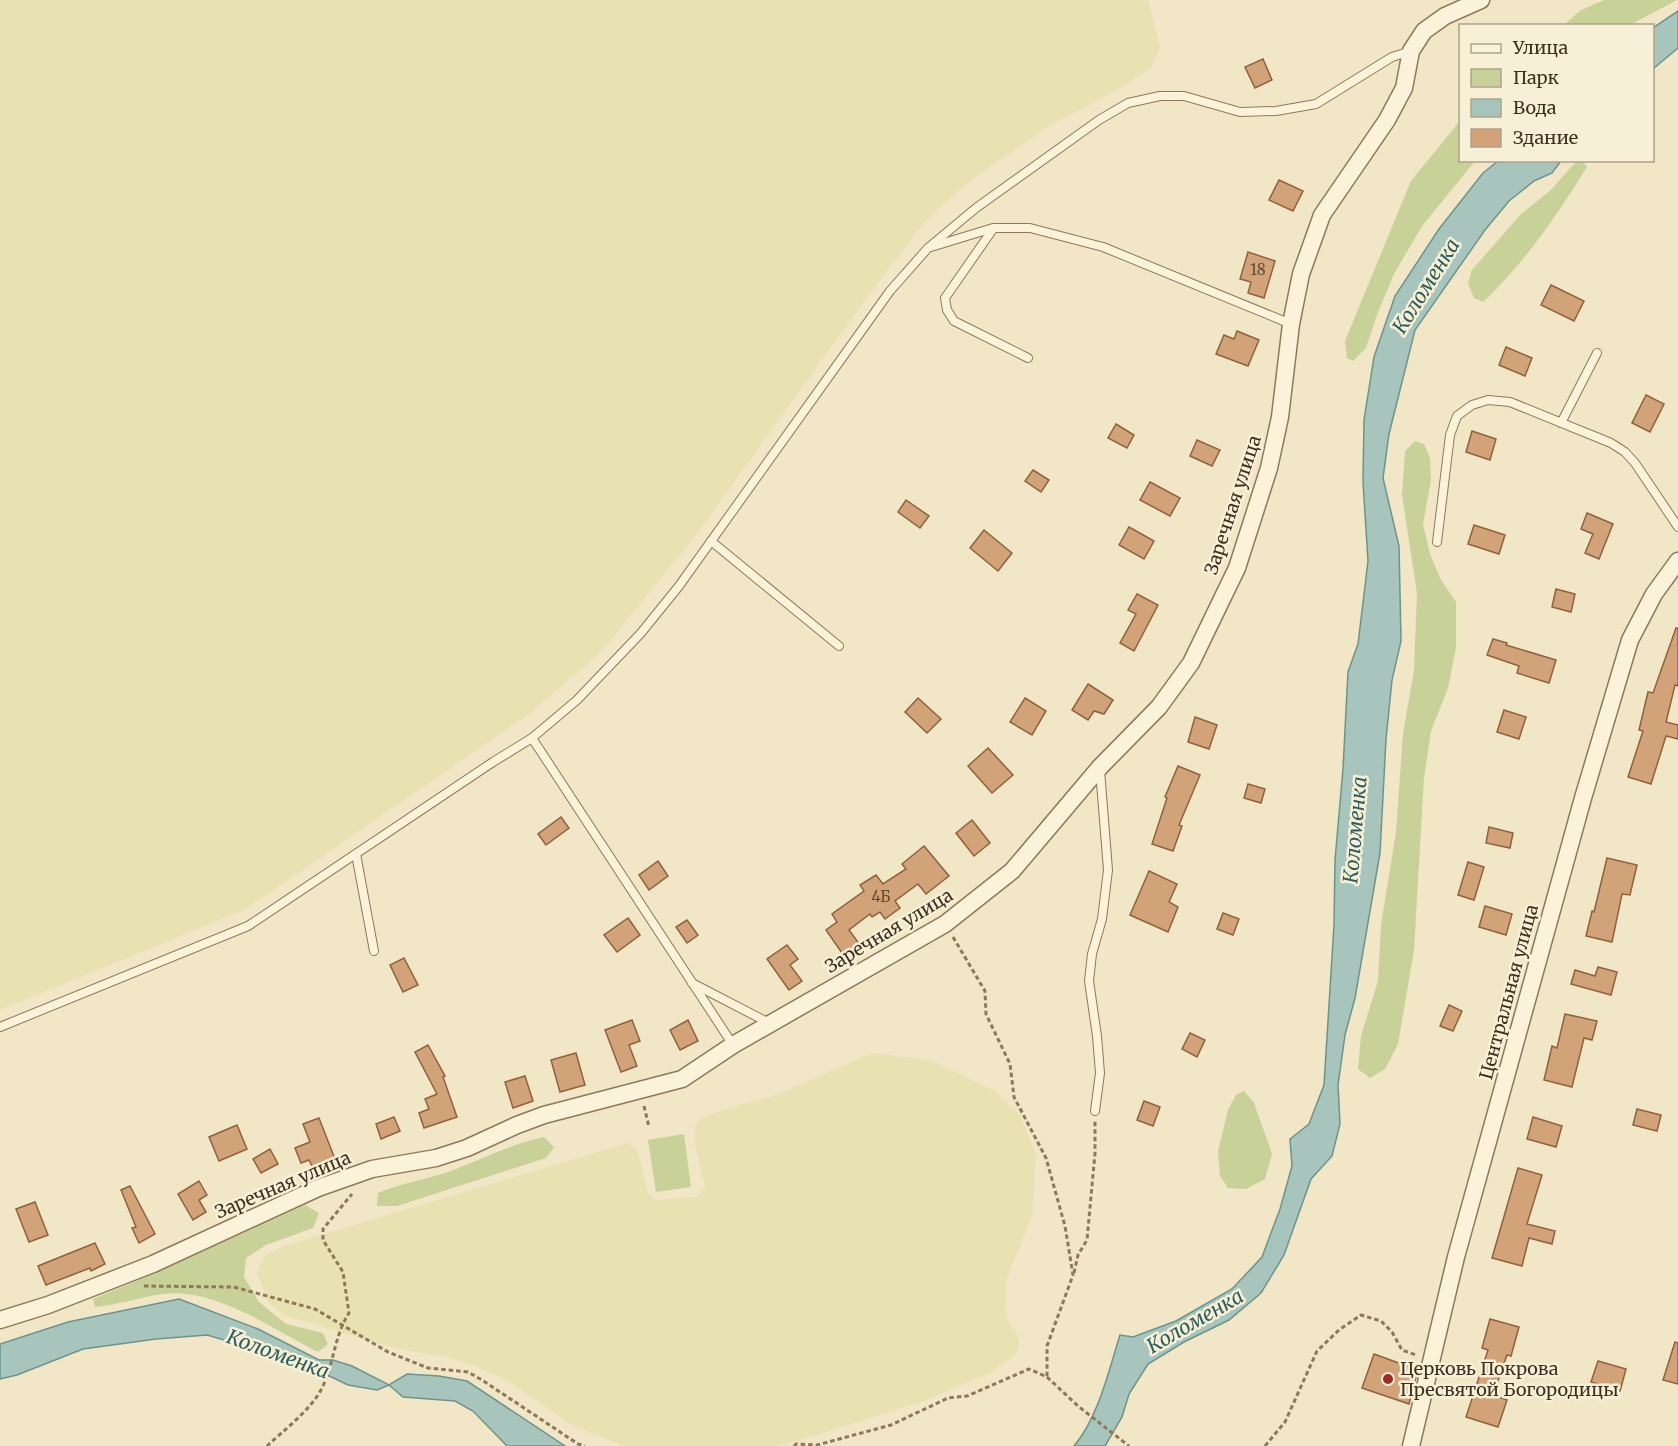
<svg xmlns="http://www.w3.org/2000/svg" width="1678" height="1446" font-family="Merriweather,serif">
<rect width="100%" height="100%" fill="#f1e6c5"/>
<g fill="#e8e1b2">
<path d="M0,0H1148L1160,47L1151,68L1122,87L1046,128L970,181L925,221L865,300L696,535L601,652L532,712L244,910L0,1010Z"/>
<path d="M873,1053L930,1060L995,1091L1020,1115L1036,1154L1032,1216L1007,1278L1005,1315L1016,1331L1020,1343L1016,1354L990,1373L924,1401L807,1438L776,1446H624L573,1426L508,1381L478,1367L447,1357L403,1350L286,1316L269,1303L257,1273L265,1256L281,1247L628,1143L637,1149L648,1193L656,1200L697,1197L705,1187L695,1146V1124L704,1117L732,1107L771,1097Z"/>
</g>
<g fill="#c8d198">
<path d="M1604,0H1677L1630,25H1564L1581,10Z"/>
<path d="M1460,121V160L1475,161L1422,226L1394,274L1378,312L1366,348L1353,361L1347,358L1345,341L1411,181Z"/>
<path d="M1579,160L1583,161L1587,167C1557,215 1524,264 1483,302L1474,298L1468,283L1472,270L1521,214L1551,190L1572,166Z"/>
<path d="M1415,441L1424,444L1430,458L1431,480L1423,524L1430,554L1441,580L1456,602V647L1448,688L1431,731L1424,778L1414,950L1398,1044L1385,1069L1370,1078L1358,1069L1361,1036L1378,981L1381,925L1396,832L1403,734L1414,670L1417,593L1402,495L1405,451Z"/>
<path d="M1244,1091L1254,1103L1272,1154L1265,1179L1246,1189L1228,1188L1220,1176L1218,1151L1228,1110L1236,1095Z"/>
<path d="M684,1134L691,1187L656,1192L648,1140Z"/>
<path d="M544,1137L554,1147L546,1158L397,1206H377L378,1193C401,1183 425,1180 448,1172C481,1160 510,1144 544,1137Z"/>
<path d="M305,1205L319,1213L313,1228L266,1245L246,1258L244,1277L259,1302L286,1324L323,1333L328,1344L318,1352C273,1330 216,1287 163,1294C140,1297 118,1305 95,1307L93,1299L148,1276Z"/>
</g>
<g fill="#a7c5bd" stroke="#6d948c" stroke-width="1.5">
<path d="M1678,11V48L1653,69V28Z"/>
<path d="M1498,161H1561L1552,173L1534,181L1509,201L1485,230L1415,330L1389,434L1383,478L1399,546L1401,641L1392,680L1386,739L1380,853L1355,998L1345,1035L1338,1085L1340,1124L1332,1156L1311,1179L1284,1255L1261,1293L1229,1320L1184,1342L1148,1364L1129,1394L1122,1417L1105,1446H1074C1098,1418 1109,1370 1120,1335L1133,1337L1176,1321L1232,1289L1262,1257L1280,1209L1292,1166L1290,1139L1309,1124L1324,1085L1334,925L1335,860L1343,769L1348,672L1358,644L1368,561L1363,482L1364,420L1374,357L1395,296L1439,229L1483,173Z"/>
<path d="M179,1299L258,1329L319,1360H333L352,1366L389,1385L407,1374L439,1376L467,1381L565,1446H507L473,1411L455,1401L403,1397L389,1385L377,1390L348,1385L300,1362L207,1335L156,1339L83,1349L17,1375L0,1379V1344L68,1322Z"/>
</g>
<g fill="#d2a279" stroke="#8f613d" stroke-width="1.5">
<path d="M1263,59L1272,80L1255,88L1245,67Z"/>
<path d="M1279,180L1303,191L1293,211L1269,200Z"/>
<path d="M1248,252L1275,261L1264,298L1248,293L1251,282L1240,279Z"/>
<path d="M1551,285L1584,301L1574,321L1541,305Z"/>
<path d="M1237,331L1259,340L1248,366L1216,354L1224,335L1234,339Z"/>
<path d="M1506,347L1532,358L1525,376L1499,365Z"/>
<path d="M1646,395L1664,404L1650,432L1632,423Z"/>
<path d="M1116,424L1134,435L1127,448L1108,438Z"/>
<path d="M1472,431L1496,439L1490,460L1466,452Z"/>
<path d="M1197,440L1220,450L1212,466L1190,456Z"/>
<path d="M1033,470L1049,480L1041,492L1025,481Z"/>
<path d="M1150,482L1180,498L1170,516L1140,500Z"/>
<path d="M906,500L929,516L920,528L898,512Z"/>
<path d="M1587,513L1613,524L1599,559L1585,553L1593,534L1581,529Z"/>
<path d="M1474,525L1505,535L1499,554L1468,544Z"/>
<path d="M1129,527L1154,541L1144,559L1119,545Z"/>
<path d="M984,530L1012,553L998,571L970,548Z"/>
<path d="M1556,589L1575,594L1571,612L1552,607Z"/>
<path d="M1137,594L1158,605L1134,651L1120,643L1136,614L1128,610Z"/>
<path d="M1676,628H1678V686L1675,685L1666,722L1678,725V739L1666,736L1651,784L1628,777L1643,731L1639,730L1648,692L1653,693Z"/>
<path d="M1493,639L1507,643L1506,645L1556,660L1549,683L1517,673L1519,666L1487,655Z"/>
<path d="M1088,684L1113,700L1104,714L1094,711L1088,720L1072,710Z"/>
<path d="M918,698L941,719L927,733L905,712Z"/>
<path d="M1025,698L1046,711L1032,735L1010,722Z"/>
<path d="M1504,710L1526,717L1519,739L1497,732Z"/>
<path d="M1195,717L1217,725L1209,749L1188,742Z"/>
<path d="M988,748L1013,775L992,793L968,766Z"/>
<path d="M1178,766L1200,775L1179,825L1182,826L1173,851L1152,844L1167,798L1165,797Z"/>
<path d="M1248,784L1265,789L1261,803L1244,798Z"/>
<path d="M561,817L569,828L546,845L538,834Z"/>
<path d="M972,820L990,843L974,856L956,833Z"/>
<path d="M1489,827L1513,833L1510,848L1486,843Z"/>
<path d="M924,846L949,876L926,894L918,884L895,901L900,908L885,919L880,912L872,917L870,914L849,930L860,945L844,956L826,930L837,922L832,914L864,891L860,885L876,875L883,884L906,869L902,864Z"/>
<path d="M1607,858L1637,865L1630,895L1622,894L1612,942L1586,936L1592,911L1594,912Z"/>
<path d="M658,861L668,876L649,890L639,875Z"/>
<path d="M1468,862L1484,867L1474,900L1458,895Z"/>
<path d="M1149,871L1177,884L1169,902L1178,907L1168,932L1130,915Z"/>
<path d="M1485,906L1512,914L1506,935L1479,927Z"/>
<path d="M1223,913L1239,919L1233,935L1217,929Z"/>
<path d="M628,918L640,935L617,952L604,935Z"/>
<path d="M687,920L698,935L687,943L676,927Z"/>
<path d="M787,945L798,959L790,965L802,981L789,990L767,959Z"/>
<path d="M404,958L418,985L403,992L390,965Z"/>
<path d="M1598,967L1617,972L1611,995L1571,984L1575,970L1595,976Z"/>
<path d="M1449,1005L1462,1011L1453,1031L1440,1026Z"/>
<path d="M1565,1014L1597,1021L1592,1040L1584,1038L1572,1087L1544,1080L1552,1046L1557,1048Z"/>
<path d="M632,1020L640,1041L629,1045L637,1066L621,1072L605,1030Z"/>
<path d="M688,1020L698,1041L680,1050L670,1030Z"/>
<path d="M1190,1033L1205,1040L1197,1057L1182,1049Z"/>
<path d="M428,1045L445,1076L443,1077L457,1117L424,1128L419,1113L429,1109L425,1099L437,1094L415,1052Z"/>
<path d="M576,1053L585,1085L560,1092L551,1060Z"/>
<path d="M525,1076L533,1101L513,1108L505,1082Z"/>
<path d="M1144,1101L1160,1107L1153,1126L1137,1120Z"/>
<path d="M1637,1109L1661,1115L1657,1131L1633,1125Z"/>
<path d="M394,1117L400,1131L381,1139L376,1124Z"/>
<path d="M1533,1117L1562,1126L1556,1147L1527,1139Z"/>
<path d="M319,1118L335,1159L313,1168L309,1160L301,1163L295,1148L310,1142L303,1124Z"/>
<path d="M237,1125L247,1149L219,1161L209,1137Z"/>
<path d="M270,1149L278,1164L261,1173L253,1159Z"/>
<path d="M1518,1168L1542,1175L1527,1224L1555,1231L1552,1244L1529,1238L1522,1266L1492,1258Z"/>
<path d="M199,1181L207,1195L199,1200L206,1212L193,1220L178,1194Z"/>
<path d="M130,1186L155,1234L139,1243L132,1228L136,1227L121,1190Z"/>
<path d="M35,1202L48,1235L29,1242L16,1209Z"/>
<path d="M95,1243L105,1264L91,1271L90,1268L46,1285L38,1266Z"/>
<path d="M1490,1319L1519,1327L1511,1356L1507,1355L1493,1395L1507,1400L1498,1427L1466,1417L1488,1350L1482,1348Z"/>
<path d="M1675,1342L1678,1343V1384L1663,1380Z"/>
<path d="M1374,1354L1418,1370L1409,1404L1362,1388Z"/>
<path d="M1598,1361L1626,1369L1620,1391L1591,1382Z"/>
</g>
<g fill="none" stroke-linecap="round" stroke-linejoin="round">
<g stroke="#8e7859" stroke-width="10">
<g id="lane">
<path d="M993,229L945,298L947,310L954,321L1028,358"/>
<path d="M931,247L993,228H1030L1103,247L1291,324"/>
<path d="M1561,423L1597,353"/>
<path d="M711,541L839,646"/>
<path d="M1437,542L1450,435L1457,416L1472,405L1488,400L1510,402L1611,443L1625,452L1635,463L1678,527"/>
<path d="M532,738L577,700L641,633L679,586L890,291L928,248L976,208L1099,120L1128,103L1160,96H1184L1240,112L1276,111L1316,104L1392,57L1411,51"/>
<path d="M356,854L374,951"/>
<path d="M692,983L771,1024"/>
<path d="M0,1027L248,926L493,762L532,738L733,1045"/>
<path d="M1095,1111L1100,1073L1097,1036L1089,981L1092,954L1102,919L1108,870L1100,770"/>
</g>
</g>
<g stroke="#8e7859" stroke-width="19">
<g id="street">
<path d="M0,1320L48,1305L153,1264L318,1188L372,1169L436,1158L467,1148L517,1125L544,1115L682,1079L733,1045L945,924L1012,871L1100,767L1159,707L1191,663L1237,568L1269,468L1280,417L1291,324L1301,274L1322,215L1387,120L1404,88L1411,51L1424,31L1445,16L1481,0"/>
<path d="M1411,1446L1456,1257L1583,798L1630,640L1654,594L1678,561"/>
</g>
</g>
<g stroke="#8e7859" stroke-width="3" stroke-dasharray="4.5 3" stroke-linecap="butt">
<path d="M953,937L985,991L986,1014L1010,1064L1014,1097L1046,1158L1065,1226L1073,1275L1047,1346V1377"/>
<path d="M644,1106L649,1127"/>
<path d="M1074,1273L1078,1255L1087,1240L1095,1153V1121"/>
<path d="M144,1286L234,1287L315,1309L388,1352L428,1368L468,1372L482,1380L578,1444L585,1446"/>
<path d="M267,1446C285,1429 311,1410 322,1388C334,1364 334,1336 349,1313L343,1272L323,1240V1229L352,1194"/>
<path d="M794,1446L796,1444L817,1445L891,1425L948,1398L967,1396L1029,1369L1047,1377L1078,1406L1129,1446"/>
<path d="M1265,1446L1285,1422L1317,1351L1339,1330L1361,1315L1381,1321L1392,1332L1402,1350L1416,1355"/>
</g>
<use href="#lane" stroke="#fbf3d9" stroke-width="8"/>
<use href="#street" stroke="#fbf3d9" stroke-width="16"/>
</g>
<circle fill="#a22925" stroke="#f8f0d6" stroke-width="2" cx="1388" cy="1379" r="6"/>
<g text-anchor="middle" stroke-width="5" stroke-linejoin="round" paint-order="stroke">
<g font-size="15" fill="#624c35">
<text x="1258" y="275">18</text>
<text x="881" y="902">4Б</text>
</g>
<g font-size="18" fill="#3d2f1e" stroke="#f8f0d6">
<text transform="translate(1233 505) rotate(-72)" y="6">Заречная улица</text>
<text transform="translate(889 931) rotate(-31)" y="6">Заречная улица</text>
<text transform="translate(1509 992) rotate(-75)" y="6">Центральная улица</text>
<text transform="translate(283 1185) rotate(-23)" y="6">Заречная улица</text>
</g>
<g font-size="18" fill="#3d2f1e" stroke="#f8f0d6" text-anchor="start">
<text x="1400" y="1375">Церковь Покрова<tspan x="1400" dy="21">Пресвятой Богородицы</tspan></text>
</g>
<g font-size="20" font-style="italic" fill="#2d5e5d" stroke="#f8f0d6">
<text transform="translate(1426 286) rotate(-58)" y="7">Коломенка</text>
<text transform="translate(1355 830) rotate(-85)" y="7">Коломенка</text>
<text transform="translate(1195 1321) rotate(-30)" y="7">Коломенка</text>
<text transform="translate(278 1354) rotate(20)" y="7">Коломенка</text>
</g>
</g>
<rect x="1459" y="24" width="195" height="138" fill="#f8f0d6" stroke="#ada38c" stroke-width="1.5"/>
<rect x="1471" y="44" width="30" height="9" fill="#fbf3d9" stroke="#ada38c" stroke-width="1.5"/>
<text x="1513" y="54" font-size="18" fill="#3d2f1e">Улица</text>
<rect x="1471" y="69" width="30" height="18" fill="#c8d198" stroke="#ada38c" stroke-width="1.5"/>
<text x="1513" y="84" font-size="18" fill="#3d2f1e">Парк</text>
<rect x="1471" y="99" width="30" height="18" fill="#a7c5bd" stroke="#ada38c" stroke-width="1.5"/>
<text x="1513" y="114" font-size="18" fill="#3d2f1e">Вода</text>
<rect x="1471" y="129" width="30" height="18" fill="#d2a279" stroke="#ada38c" stroke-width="1.5"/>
<text x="1513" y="144" font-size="18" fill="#3d2f1e">Здание</text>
</svg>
